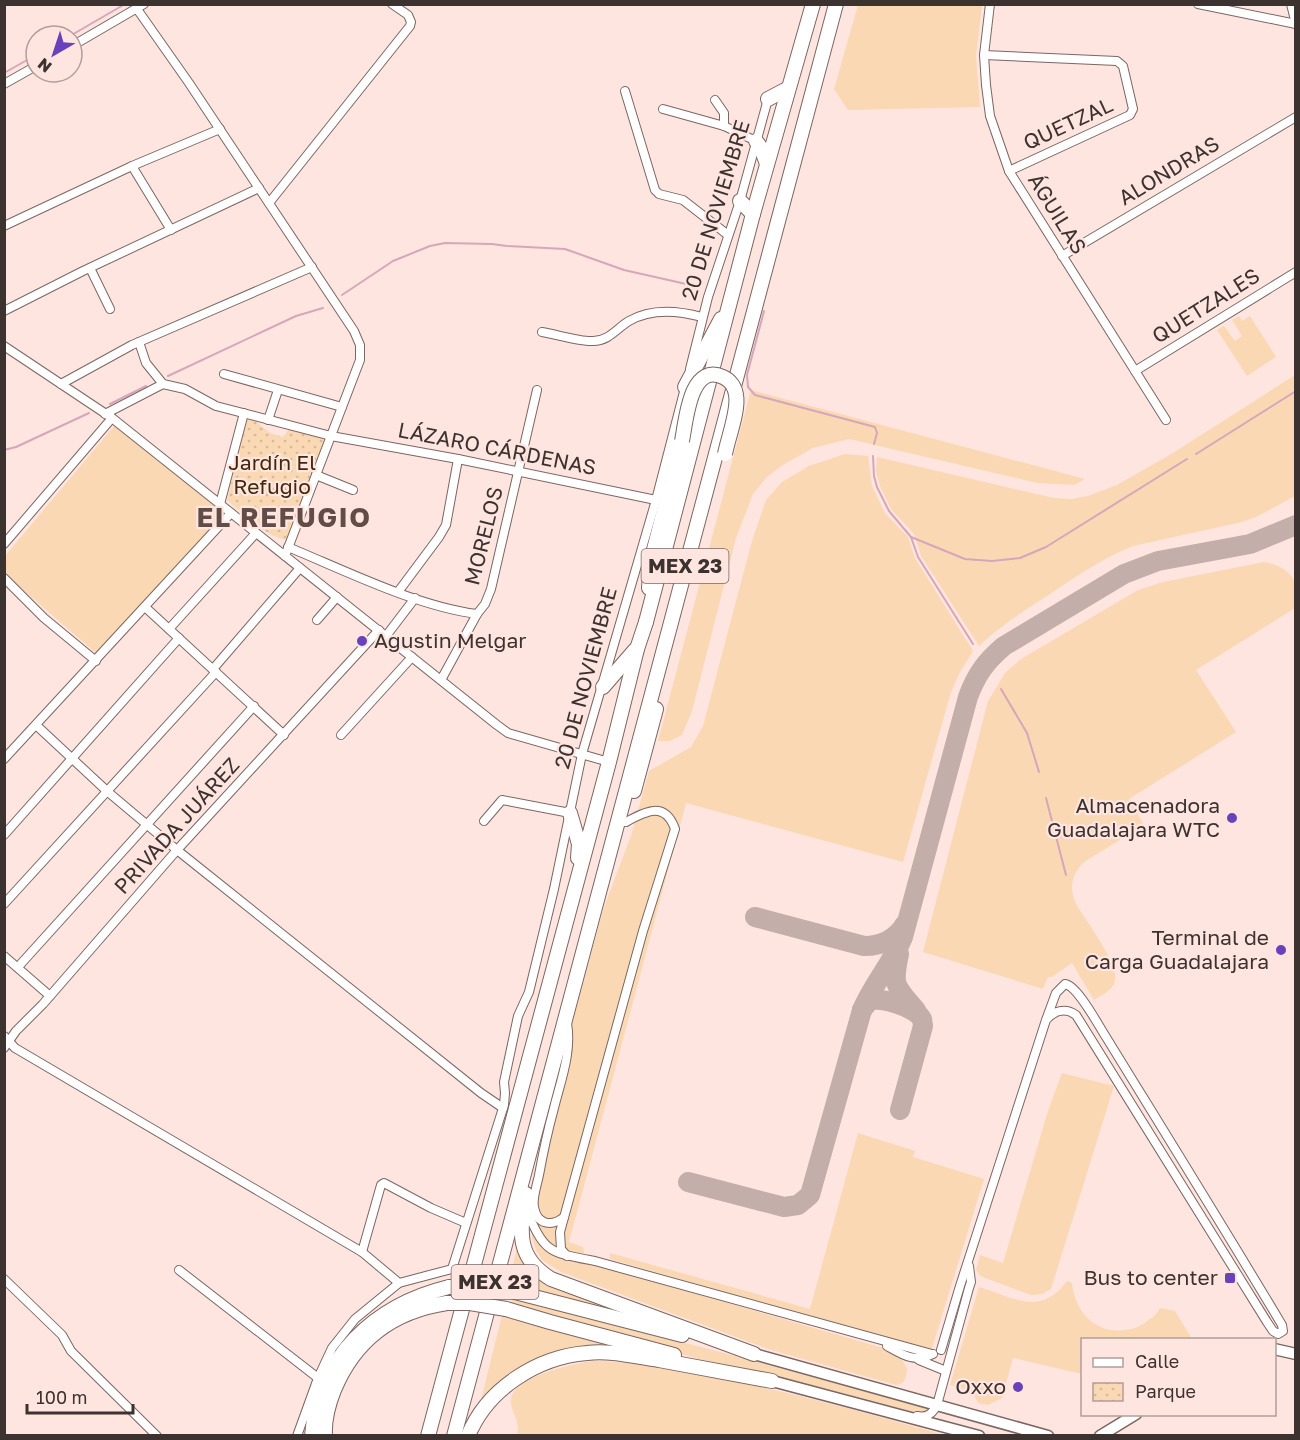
<svg xmlns="http://www.w3.org/2000/svg" width="1300" height="1440" font-family="'Golos Text',sans-serif">
<defs>
<pattern id="park-dots" width="8" height="8" patternUnits="userSpaceOnUse" patternTransform="scale(1.5)"><rect width="8" height="8" fill="#f9d8b3"/><path d="M2 2h.1M6 6h.1" fill="none" stroke="#d6ba9a" stroke-width="1.8" stroke-linecap="round"/></pattern>
</defs>
<rect width="100%" height="100%" fill="#ffe5e0"/>
<g fill="#f9d8b3">
<path d="M858,5H982L976,56L980,107L848,110L834,89Z"/>
<path d="M1239,316L1242,321L1250,316L1276,357L1247,376L1217,330L1224,326L1235,341L1242,336L1232,320Z"/>
<path d="M1295,375V496L1256,517L1242,522L1133,546C1103,558 1077,576 1050,594C1025,610 1000,626 979,646L921,556L914,534L891,509L880,486L876,472L877,457L1054,498L1071,499L1088,496L1117,485L1173,453Z"/>
<path d="M751,390L1085,479L1074,485L1037,483L849,439L813,448L781,466L766,478L753,494L736,538L692,711L682,735L670,741H658Z"/>
<path d="M115,425L226,514L97,654L5,574V556Z"/>
<path d="M845,454L868,456L872,486L885,513L908,537L915,558L973,651L959,674L951,692L903,862L686,803L569,1242L583,1247L585,1258L596,1265L890,1350L899,1355L907,1368C906,1377 906,1384 896,1385L771,1350L561,1272L542,1260L536,1250L532,1238L533,1187L543,1130L604,907L631,836L649,771L691,747L703,726L752,541L766,500L782,482L809,466Z"/>
<path d="M1264,562C1276,564 1290,570 1295,583C1298,590 1296,601 1295,608L1196,670L1236,732L1129,799L1144,825L1084,862C1071,875 1069,888 1076,904C1085,919 1119,964 1115,981C1113,990 1102,995 1094,1000L1072,963L1052,977H1048L1043,989L923,952L988,701L1005,673L1021,659L1138,590L1163,582Z"/>
<path d="M1062,1073L1114,1086L1051,1289L1042,1294L1031,1295L980,1276L976,1270L980,1255L1003,1263L1048,1111Z"/>
<path d="M858,1133L909,1149L915,1151L913,1157L984,1179L929,1358L913,1356L907,1347L897,1341L610,1259V1253L810,1309Z"/>
<path d="M518,1243L528,1266L690,1335L508,1287Z"/>
<path d="M1067,1281L1072,1283C1075,1312 1095,1334 1125,1330C1132,1329 1137,1328 1143,1324C1150,1319 1156,1316 1160,1308L1175,1311L1192,1339L1082,1340V1374L1013,1358L1002,1398L988,1405L978,1403L972,1391L950,1385L979,1287C1015,1298 1040,1317 1067,1281Z"/>
<path d="M513,1298L930,1407L928,1411L921,1414L825,1388L814,1390L510,1308Z"/>
<path d="M502,1315L508,1316L645,1353L588,1348L518,1370L505,1378L480,1404Z"/>
<path d="M592,1361C628,1361 662,1368 696,1374C780,1389 862,1412 944,1435H517C521,1420 510,1412 511,1400C513,1376 574,1364 592,1361Z"/>
</g>
<path fill="url(#park-dots)" d="M247,420H254L270,433L283,437L289,429L326,438L288,540C265,537 244,514 227,500Z"/>
<g fill="none" stroke-linecap="round" stroke-linejoin="round">
<g stroke="#d6a6ba" stroke-width="2">
<path d="M70,36L125,4"/>
<path d="M4,73L36,55"/>
<path d="M342,295L393,261L430,246L445,243L492,244L507,246L565,249L624,270L695,286"/>
<path d="M764,311L747,375L748,387L755,395L875,427L877,433L874,444"/>
<path d="M168,376L296,316L323,308"/>
<path d="M110,404L146,386"/>
<path d="M4,450L16,447L89,413"/>
<path d="M1196,454L1296,391"/>
<path d="M873,456L874,476L877,487L889,511L911,537L918,557L973,644"/>
<path d="M911,537L965,559L992,561L1020,558L1046,547L1187,459"/>
<path d="M1001,689L1027,733L1039,772"/>
<path d="M1046,798L1066,875"/>
</g>
<g stroke="#c4aeaa" stroke-width="20">
<path d="M755,917L864,946C882,946 896,939 905,924"/>
<path d="M899,954C892,986 895,986 916,1010"/>
<path d="M862,1010L869,1001C881,996 916,1008 922,1019L923,1026L900,1110"/>
<path d="M688,1182L784,1207L798,1205L810,1195L862,1010C873,984 892,963 903,937L968,697C976,675 986,661 1004,646L1124,574L1158,561L1250,544L1296,525"/>
</g>
<g stroke="#7c6661" stroke-width="10">
<g id="minor">
<path d="M990,4L984,55L986,85L990,116L1009,171L1166,420"/>
<path d="M1198,4L1296,24"/>
<path d="M1291,4L1296,24"/>
<path d="M137,9L189,83L354,331L360,345V360L285,556"/>
<path d="M72,46L144,4"/>
<path d="M984,55L1117,61L1123,66L1133,109L1130,115L1009,171"/>
<path d="M4,84L36,66"/>
<path d="M625,91L655,190L659,194L683,200L728,235"/>
<path d="M715,100L724,113V126"/>
<path d="M663,109L724,126L756,141"/>
<path d="M132,166L171,230"/>
<path d="M269,203L410,26L411,22L408,15L392,4"/>
<path d="M4,226L132,166L220,129"/>
<path d="M1062,256L1296,117"/>
<path d="M90,268L110,309"/>
<path d="M4,311L83,271L259,188"/>
<path d="M542,332C555,334 581,342 593,341C609,341 617,328 629,321C651,308 680,311 702,317"/>
<path d="M139,342L146,363L163,384L185,389L216,406L331,436L458,459L656,500"/>
<path d="M4,346L112,418L497,725L508,733L609,762"/>
<path d="M690,369L708,297L740,201L768,99"/>
<path d="M1135,371L1296,272"/>
<path d="M224,374L342,407"/>
<path d="M61,384L132,345L312,267"/>
<path d="M105,414L163,384"/>
<path d="M268,420L278,390"/>
<path d="M316,475L353,490"/>
<path d="M220,504L244,413"/>
<path d="M4,544L112,418"/>
<path d="M288,547C346,571 416,606 477,614"/>
<path d="M4,578L44,618L96,661"/>
<path d="M398,592L439,537L446,525L458,459"/>
<path d="M145,607L284,735"/>
<path d="M317,620L337,597"/>
<path d="M169,629L256,533"/>
<path d="M386,636L415,598"/>
<path d="M213,669L300,568"/>
<path d="M441,680L477,614L485,604L491,589L537,390"/>
<path d="M36,725L108,792L177,850L481,1093L503,1108"/>
<path d="M341,735L412,657"/>
<path d="M4,759L231,513"/>
<path d="M484,821L502,800L570,813"/>
<path d="M4,835L179,638"/>
<path d="M4,904L216,672"/>
<path d="M4,956L50,996"/>
<path d="M18,967L254,706"/>
<path d="M4,1036L15,1048L362,1252L399,1283"/>
<path d="M4,1048L16,1031L43,1004L177,850L379,630"/>
<path d="M525,1207C545,1253 547,1252 595,1261L932,1354"/>
<path d="M564,1217C552,1227 537,1225 534,1207C532,1198 537,1185 539,1175C543,1153 548,1130 554,1108C561,1080 572,1052 567,1023"/>
<path d="M362,1252L381,1185L384,1183L431,1208L466,1223"/>
<path d="M567,1256L561,1249L560,1232L643,931L675,829C665,801 646,811 626,822"/>
<path d="M452,1269L504,1105L505,1093L504,1082L518,1016L529,992L554,889L582,754L656,500L686,384"/>
<path d="M179,1270L318,1378"/>
<path d="M4,1279L62,1335L71,1351L157,1436"/>
<path d="M887,1346C903,1355 914,1363 933,1354"/>
<path d="M941,1350L960,1286L1046,1020L1056,993L1065,984C1078,986 1098,1025 1106,1037C1165,1133 1224,1228 1282,1325L1283,1331L1278,1334L1273,1331L1267,1322L1076,1015C1065,1007 1054,1011 1046,1020"/>
<path d="M919,1360L946,1371"/>
<path d="M917,1416C927,1418 932,1414 937,1405L969,1288L971,1282L969,1266"/>
<path d="M297,1436L318,1378L332,1348L355,1319L399,1283L452,1269L470,1274"/>
</g>
</g>
<g stroke="#7c6661" stroke-width="13">
<g id="tertiary">
<path d="M1274,1349L1296,1354"/>
<path d="M754,1354L1048,1436"/>
<path d="M772,1381L979,1436"/>
<path d="M1100,1436L1136,1414"/>
</g>
</g>
<g stroke="#7c6661" stroke-width="16">
<g id="primary">
<path d="M768,99L787,89"/>
<path d="M756,141L761,148L767,164"/>
<path d="M740,201L753,214"/>
<path d="M637,649L646,622"/>
</g>
</g>
<g stroke="#7c6661" stroke-width="16">
<g id="trunk">
<path d="M685,387L721,319"/>
<path d="M649,588L651,561L682,441"/>
<path d="M646,622L753,214L813,4"/>
<path d="M603,687L635,650"/>
<path d="M634,791L656,709"/>
<path d="M570,813L579,844L578,858"/>
<path d="M526,1194C520,1231 515,1257 551,1279L754,1354"/>
<path d="M511,1291L682,1335"/>
<path d="M506,1309L550,1322L674,1355"/>
<path d="M312,1436C318,1357 375,1305 449,1287"/>
<path d="M325,1436C324,1419 328,1405 334,1390C355,1339 393,1311 447,1303"/>
<path d="M428,1436L609,762L637,649"/>
<path d="M454,1436L836,4"/>
<path d="M468,1436C487,1389 537,1357 587,1353C611,1350 636,1357 659,1360C697,1367 735,1374 772,1381"/>
</g>
</g>
<use href="#minor" stroke="#fff" stroke-width="8"/>
<use href="#tertiary" stroke="#fff" stroke-width="10"/>
<use href="#primary" stroke="#fff" stroke-width="14"/>
<use href="#trunk" stroke="#fff" stroke-width="14"/>
<g stroke="#7c6661" stroke-width="16" stroke-linecap="butt">
<g id="trunk-bridge">
<path d="M682,441C686,421 690,362 723,377C730,380 735,387 736,395C739,410 728,438 725,454"/>
<path d="M449,1287H490L511,1291"/>
<path d="M447,1303H470L506,1309"/>
</g>
</g>
<use href="#trunk-bridge" stroke="#fff" stroke-width="14"/>
</g>
<g fill="#6742bb" stroke="#ffe5e0" stroke-width="2">
<circle cx="362" cy="641" r="6"/>
<circle cx="1232" cy="818" r="6"/>
<circle cx="1281" cy="950" r="6"/>
<rect x="1224" y="1272" width="12" height="12" rx="3"/>
<circle cx="1018" cy="1387" r="6"/>
</g>
<g text-anchor="middle" stroke-width="4.5" stroke-linejoin="round" paint-order="stroke">
<g fill="#ffe5e0" stroke="#766865" stroke-width="1.5">
<rect x="641.5" y="549" width="87" height="34" rx="4.5"/>
<rect x="451.5" y="1265" width="87" height="34" rx="4.5"/>
</g>
<g font-size="20" font-weight="bold" fill="#3c3230">
<text x="685" y="573">MEX 23</text>
<text x="495" y="1289">MEX 23</text>
</g>
<g font-size="21" fill="#3c3230" stroke="#ffe5e0">
<text transform="translate(1068 124) rotate(-25)" y="7">QUETZAL</text>
<text transform="translate(1169 171) rotate(-31)" y="7">ALONDRAS</text>
<text transform="translate(716 210) rotate(-73)" y="7">20 DE NOVIEMBRE</text>
<text transform="translate(1057 214) rotate(58)" y="7">ÁGUILAS</text>
<text transform="translate(1206 306) rotate(-32)" y="7">QUETZALES</text>
<text transform="translate(497 449) rotate(11)" y="7">LÁZARO CÁRDENAS</text>
<text transform="translate(484 536) rotate(-76)" y="7">MORELOS</text>
<text transform="translate(586 678) rotate(-75)" y="7">20 DE NOVIEMBRE</text>
<text transform="translate(177 826) rotate(-48)" y="7">PRIVADA JUÁREZ</text>
</g>
<g font-size="21" fill="#40290b" stroke="#ffe5e0">
<text x="272" y="470">Jardín El<tspan x="272" dy="24">Refugio</tspan></text>
</g>
<g font-size="21" fill="#3c3230" stroke="#ffe5e0" text-anchor="end">
<text x="374" y="648" text-anchor="start">Agustin Melgar</text>
<text x="1220" y="813">Almacenadora<tspan x="1220" dy="24">Guadalajara WTC</tspan></text>
<text x="1269" y="945">Terminal de<tspan x="1269" dy="24">Carga Guadalajara</tspan></text>
<text x="1218" y="1285">Bus to center</text>
<text x="1006" y="1394">Oxxo</text>
</g>
<g font-size="27" font-weight="bold" letter-spacing="1.5" fill="#614c48" stroke="#ffe5e0">
<text x="284" y="527">EL REFUGIO</text>
</g>
</g>
<rect width="1300" height="1440" fill="none" stroke="#3c3230" stroke-width="12"/>
<rect x="1081" y="1338" width="195" height="78" fill="#ffe5e0" stroke="#b19d9a" stroke-width="1.5"/>
<rect x="1093" y="1358" width="30" height="9" fill="#ffffff" stroke="#b19d9a" stroke-width="1.5"/>
<text x="1135" y="1368" font-size="18" fill="#3c3230">Calle</text>
<rect x="1093" y="1383" width="30" height="18" fill="url(#park-dots)" stroke="#b19d9a" stroke-width="1.5"/>
<text x="1135" y="1398" font-size="18" fill="#3c3230">Parque</text>
<g transform="translate(54 54) rotate(219)"><circle r="28" fill="#ffe5e0" stroke="#b19d9a" stroke-width="1.5"/>
<path d="M0-4.5L10 22L0 15L-10 22Z" fill="#6742bb"/>
<text y="-9" font-size="16" font-weight="bold" text-anchor="middle" fill="#3c3230">N</text>
</g>
<path d="M27 1404v9h106v-9" fill="none" stroke="#3c3230" stroke-width="3"/>
<text x="36" y="1404" font-size="18" fill="#3c3230" stroke="#ffe5e0" stroke-width="4.5" paint-order="stroke">100 m</text>
</svg>
